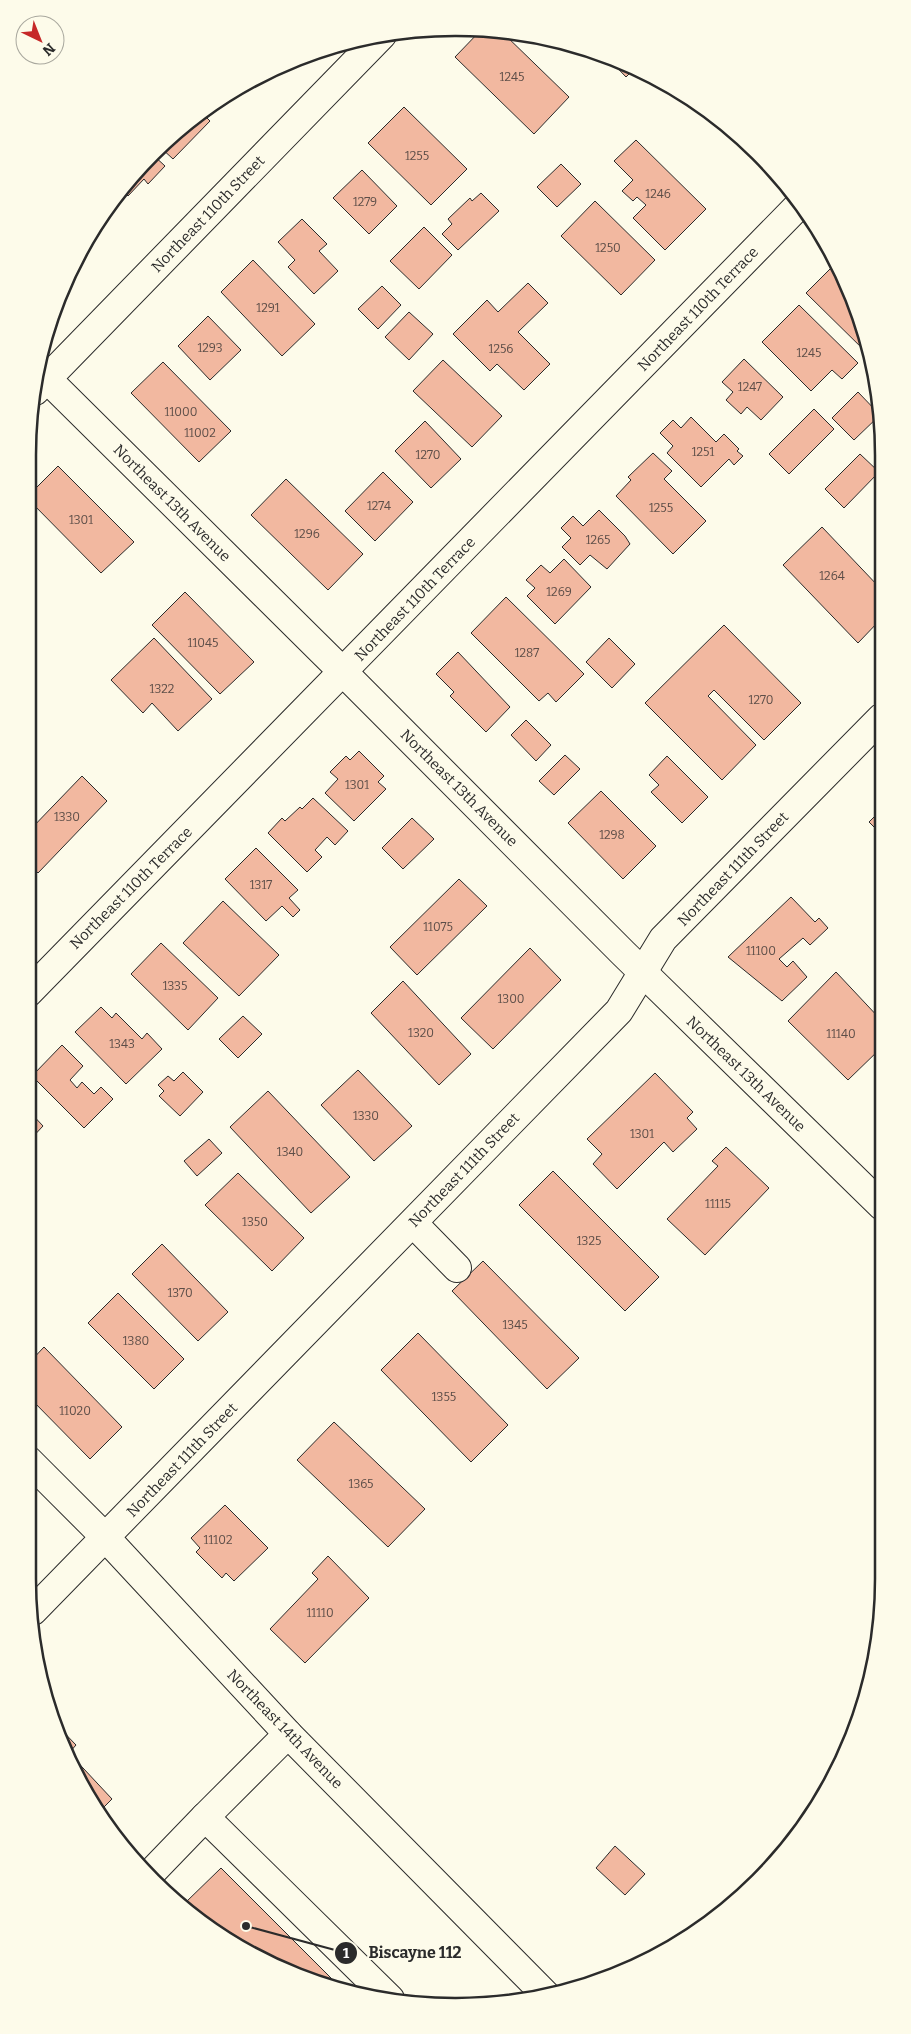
<svg xmlns="http://www.w3.org/2000/svg" width="911" height="2034" font-family="Bitter,serif">
<rect width="100%" height="100%" fill="#fdfbea"/>
<g fill="#f2b8a0" stroke="#2b2b2b">
<path d="M481,30L502,32L569,97L534,134L455,57Z"/>
<path d="M606,56L619,60L634,69L626,77Z"/>
<path d="M238,89L222,105L217,100Z"/>
<path d="M404,107L467,169L431,205L368,143Z"/>
<path d="M202,113L210,121L173,159L160,147Z"/>
<path d="M636,140L706,209L665,250L633,218L646,205L637,197L633,201L622,191L633,180L614,161Z"/>
<path d="M152,154L165,166L148,184L144,179L128,196L122,190Z"/>
<path d="M561,164L581,184L557,207L537,187Z"/>
<path d="M362,170L397,206L369,234L333,198Z"/>
<path d="M481,193L499,211L458,250L442,234L452,224L448,219L470,198L472,201Z"/>
<path d="M595,201L655,260L621,295L561,236Z"/>
<path d="M302,219L327,244L319,251L338,271L314,294L288,267L295,260L278,242Z"/>
<path d="M97,222L102,226L88,240Z"/>
<path d="M424,227L452,255L419,289L390,261Z"/>
<path d="M87,241L91,245L78,259Z"/>
<path d="M253,260L315,324L282,356L221,292Z"/>
<path d="M835,264L851,291L868,354L806,293Z"/>
<path d="M528,283L548,303L518,332L550,364L524,390L497,364L490,371L453,334L487,300L498,312Z"/>
<path d="M382,286L401,305L378,329L358,309Z"/>
<path d="M799,305L858,363L842,379L832,370L811,391L762,342Z"/>
<path d="M409,312L433,334L409,360L385,337Z"/>
<path d="M208,316L241,350L210,380L178,346Z"/>
<path d="M744,359L783,397L761,420L747,407L741,414L726,400L733,392L722,382Z"/>
<path d="M443,360L502,416L472,447L413,391Z"/>
<path d="M163,362L231,431L199,462L131,393Z"/>
<path d="M858,392L880,415L854,440L832,418Z"/>
<path d="M814,409L834,429L789,474L769,454Z"/>
<path d="M691,417L716,442L724,434L739,449L737,451L743,456L734,465L729,459L701,487L667,453L673,446L660,433L673,420L681,428Z"/>
<path d="M425,421L461,459L431,488L395,451Z"/>
<path d="M653,453L672,471L664,479L706,521L673,554L616,496L631,480L628,477Z"/>
<path d="M860,454L879,472L844,508L825,489Z"/>
<path d="M58,466L134,542L101,573L28,499V496Z"/>
<path d="M383,472L413,502L375,541L345,511Z"/>
<path d="M286,479L363,554L328,590L251,515Z"/>
<path d="M599,510L625,536L630,544L607,569L590,555L580,565L562,547L571,538L561,528L573,516L583,526Z"/>
<path d="M822,527L880,588V620L858,643L783,565Z"/>
<path d="M564,559L591,587L555,624L527,596L535,588L526,580L541,565L550,573Z"/>
<path d="M185,592L254,662L220,694L152,625Z"/>
<path d="M506,597L584,674L556,702L548,693L539,701L471,633Z"/>
<path d="M724,625L801,703L764,740L714,690L708,696L756,745L722,780L645,703Z"/>
<path d="M154,638L212,699L178,731L152,703L143,713L111,680Z"/>
<path d="M609,638L635,664L612,688L586,662Z"/>
<path d="M458,652L510,707L486,732L450,696L454,692L436,674Z"/>
<path d="M526,720L551,745L536,761L511,735Z"/>
<path d="M359,751L384,776L378,782L386,789L354,821L325,793L338,779L330,772L346,756L350,760Z"/>
<path d="M565,755L580,769L554,795L539,781Z"/>
<path d="M667,756L708,797L682,823L651,792L659,785L649,775Z"/>
<path d="M82,776L107,801L38,873L28,863V832Z"/>
<path d="M601,791L656,846L623,879L568,823Z"/>
<path d="M313,798L348,831L335,845L327,837L315,850L322,857L307,872L268,833L282,818L285,821L300,807L302,809Z"/>
<path d="M881,810V834L869,822Z"/>
<path d="M412,818L434,839L403,869L382,848Z"/>
<path d="M256,848L298,890L289,898L300,910L293,917L282,906L266,921L225,879Z"/>
<path d="M459,879L487,906L417,975L390,947Z"/>
<path d="M791,897L815,922L819,918L828,928L810,945L803,938L779,959L787,967L793,961L807,977L782,1001L728,957Z"/>
<path d="M223,901L279,955L239,996L183,943Z"/>
<path d="M161,943L218,998L188,1030L131,974Z"/>
<path d="M530,948L561,980L493,1049L461,1018Z"/>
<path d="M836,972L882,1021V1047L848,1080L788,1021Z"/>
<path d="M403,981L471,1054L439,1085L371,1013Z"/>
<path d="M101,1007L112,1018L116,1013L142,1039L147,1033L162,1049L126,1084L75,1032Z"/>
<path d="M243,1016L262,1034L238,1058L219,1039Z"/>
<path d="M62,1045L83,1066L70,1080L77,1088L82,1082L94,1094L101,1087L113,1099L84,1128L32,1076Z"/>
<path d="M358,1070L412,1126L374,1161L321,1105Z"/>
<path d="M183,1072L203,1092L180,1116L159,1096L164,1091L158,1085L168,1076L174,1081Z"/>
<path d="M655,1073L693,1112L687,1118L697,1129L673,1152L664,1142L617,1189L593,1164L602,1154L587,1139Z"/>
<path d="M268,1091L350,1177L311,1213L230,1127Z"/>
<path d="M28,1110L43,1126L28,1142Z"/>
<path d="M209,1139L222,1153L197,1176L184,1161Z"/>
<path d="M28,1145L37,1154L28,1163Z"/>
<path d="M726,1147L769,1188L705,1255L667,1219L718,1166L712,1161Z"/>
<path d="M553,1171L659,1277L625,1311L519,1205Z"/>
<path d="M238,1173L304,1238L272,1271L205,1205Z"/>
<path d="M162,1244L228,1312L198,1341L132,1274Z"/>
<path d="M483,1261L579,1358L547,1389L452,1291Z"/>
<path d="M118,1293L184,1359L154,1389L88,1323Z"/>
<path d="M418,1333L508,1425L471,1462L381,1370Z"/>
<path d="M44,1347L122,1427L90,1459L28,1396V1364Z"/>
<path d="M334,1422L425,1509L388,1547L297,1460Z"/>
<path d="M225,1505L268,1548L234,1581L226,1573L222,1578L196,1552L200,1548L191,1538Z"/>
<path d="M328,1556L369,1598L305,1663L270,1629L318,1579L312,1573Z"/>
<path d="M52,1720L76,1745L69,1753L112,1799L99,1812L85,1792Z"/>
<path d="M615,1846L645,1874L625,1895L596,1868Z"/>
<path d="M221,1868L339,1986L242,1949L185,1903Z"/>
</g>
<g fill="none" stroke-linecap="round" stroke-linejoin="round">
<g stroke="#2b2b2b" stroke-width="30">
<g id="minor">
<path d="M37,369L343,672L623,953L882,1206"/>
<path d="M35,391L382,35"/>
<path d="M28,993L800,204"/>
<path d="M413,1223L457,1268"/>
<path d="M28,1460L106,1538L288,1734L546,1995"/>
<path d="M33,1611L619,1011L663,939L881,718"/>
<path d="M205,1817L288,1734"/>
<path d="M150,1874L205,1817L390,1999"/>
</g>
</g>
<use href="#minor" stroke="#fdfbea" stroke-width="28"/>
</g>
<g text-anchor="middle" stroke-width="4" stroke-linejoin="round" paint-order="stroke">
<g font-size="12" fill="#5d4e48">
<text x="512" y="81">1245</text>
<text x="417" y="160">1255</text>
<text x="658" y="198">1246</text>
<text x="365" y="206">1279</text>
<text x="608" y="252">1250</text>
<text x="268" y="312">1291</text>
<text x="210" y="352">1293</text>
<text x="501" y="353">1256</text>
<text x="809" y="357">1245</text>
<text x="750" y="391">1247</text>
<text x="181" y="416">11000</text>
<text x="200" y="437">11002</text>
<text x="703" y="456">1251</text>
<text x="428" y="459">1270</text>
<text x="379" y="510">1274</text>
<text x="661" y="512">1255</text>
<text x="81" y="524">1301</text>
<text x="307" y="538">1296</text>
<text x="598" y="544">1265</text>
<text x="832" y="580">1264</text>
<text x="559" y="596">1269</text>
<text x="203" y="647">11045</text>
<text x="527" y="657">1287</text>
<text x="162" y="693">1322</text>
<text x="761" y="704">1270</text>
<text x="357" y="789">1301</text>
<text x="67" y="821">1330</text>
<text x="612" y="839">1298</text>
<text x="261" y="889">1317</text>
<text x="438" y="931">11075</text>
<text x="761" y="955">11100</text>
<text x="175" y="990">1335</text>
<text x="511" y="1003">1300</text>
<text x="421" y="1037">1320</text>
<text x="841" y="1038">11140</text>
<text x="122" y="1048">1343</text>
<text x="366" y="1120">1330</text>
<text x="642" y="1138">1301</text>
<text x="290" y="1156">1340</text>
<text x="718" y="1208">11115</text>
<text x="255" y="1226">1350</text>
<text x="589" y="1245">1325</text>
<text x="180" y="1297">1370</text>
<text x="515" y="1329">1345</text>
<text x="136" y="1345">1380</text>
<text x="444" y="1401">1355</text>
<text x="75" y="1415">11020</text>
<text x="361" y="1488">1365</text>
<text x="218" y="1544">11102</text>
<text x="320" y="1617">11110</text>
</g>
<g font-size="15" fill="#2b2b2b" stroke="#fdfbea">
<text transform="translate(208 214) rotate(-46)" y="5">Northeast 110th Street</text>
<text transform="translate(698 309) rotate(-46)" y="5">Northeast 110th Terrace</text>
<text transform="translate(172 503) rotate(45)" y="5">Northeast 13th Avenue</text>
<text transform="translate(415 599) rotate(-46)" y="5">Northeast 110th Terrace</text>
<text transform="translate(459 788) rotate(45)" y="5">Northeast 13th Avenue</text>
<text transform="translate(733 869) rotate(-46)" y="5">Northeast 111th Street</text>
<text transform="translate(131 888) rotate(-45)" y="5">Northeast 110th Terrace</text>
<text transform="translate(746 1074) rotate(44)" y="5">Northeast 13th Avenue</text>
<text transform="translate(464 1170) rotate(-46)" y="5">Northeast 111th Street</text>
<text transform="translate(182 1460) rotate(-46)" y="5">Northeast 111th Street</text>
<text transform="translate(285 1729) rotate(46)" y="5">Northeast 14th Avenue</text>
</g>
</g>
<path d="M0 0H911V2034H0ZM455 36H456A419 419 0 0 1 875 455V1579A419 419 0 0 1 456 1998H455A419 419 0 0 1 36 1579V455A419 419 0 0 1 455 36Z" fill="#fdfbea" fill-rule="evenodd"/>
<path fill="none" stroke="#2b2b2b" stroke-width="2.5" d="M455 36H456A419 419 0 0 1 875 455V1579A419 419 0 0 1 456 1998H455A419 419 0 0 1 36 1579V455A419 419 0 0 1 455 36Z"/>
<path fill="none" stroke="#2b2b2b" stroke-width="2" d="M246 1926L346 1953"/>
<g fill="#2b2b2b" stroke="#fdfbea" stroke-width="2">
<circle cx="246" cy="1926" r="5"/>
<circle cx="346" cy="1953" r="12"/>
</g>
<g font-size="15" text-anchor="middle" font-weight="bold" fill="#fff">
<text x="346" y="1958">1</text>
</g>
<g font-size="16" text-anchor="middle" font-weight="bold" fill="#2b2b2b" stroke="#fdfbea" stroke-width="4" stroke-linejoin="round" paint-order="stroke">
<text x="415" y="1958">Biscayne 112</text>
</g>
<g transform="translate(40 40) rotate(137)"><circle r="24" fill="#fdfbea" stroke="#a9a89e"/>
<path d="M0-4L9 19L0 12L-9 19Z" fill="#c62828"/>
<text y="-8" font-size="14" font-weight="bold" text-anchor="middle" fill="#2b2b2b">N</text>
</g>
</svg>
